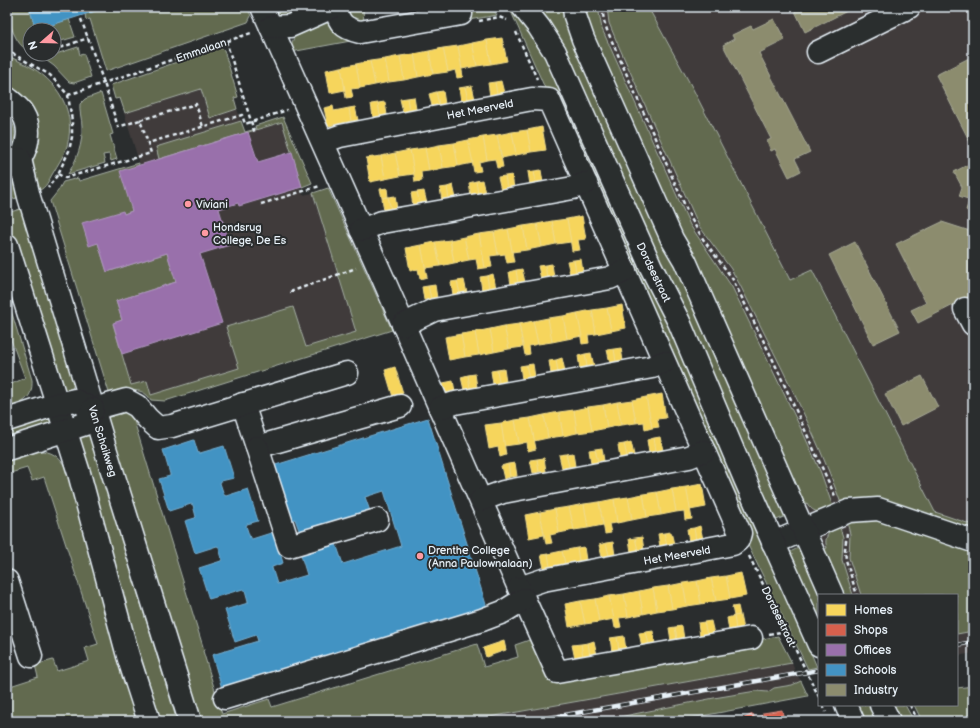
<svg xmlns="http://www.w3.org/2000/svg" width="980" height="728" font-family="'Balsamiq Sans',sans-serif">
<rect width="100%" height="100%" fill="#2a2d2e"/>
<filter id="ink" filterUnits="userSpaceOnUse"><feTurbulence type="fractalNoise" baseFrequency=".025" numOctaves="2"/><feDisplacementMap in="SourceGraphic" scale="8" xChannelSelector="R" yChannelSelector="G"/><feConvolveMatrix kernelMatrix="1 2 1 2 8 2 1 2 1" color-interpolation-filters="sRGB"/></filter>
<g filter="url(#ink)">
<g fill="#3f3b3b">
<path d="M564,7H973V653L957,656V595H827Z"/>
<path d="M201,89L210,117L237,109L245,133L282,122L302,187L301,188L303,195L313,193L356,332L151,396L131,385L113,323L116,301L175,282L166,254L107,272L123,211L140,165L124,113Z"/>
<path d="M792,663L795,671L792,672L793,677L798,676L801,681L792,685L774,688L768,692H756L600,720L467,721Z"/>
</g>
<g fill="#626a50" stroke="#a5aea4">
<path d="M7,7H29L36,30L69,19L75,37L54,43V30H30V51H29C14,44 9,22 7,7Z"/>
<path d="M108,7H247L251,16L248,22L106,71L90,19L86,20L85,14Z"/>
<path d="M269,7H315C305,12 290,21 279,15C275,14 272,10 269,7Z"/>
<path d="M353,7H377L363,9L364,23H355L344,11Z"/>
<path d="M461,7C473,7 490,3 497,15L463,21Z"/>
<path d="M509,7H516L526,19L588,138L817,667L808,669L747,543Z"/>
<path d="M529,7H569L786,516L774,521Z"/>
<path d="M579,7H598L602,29L690,225L732,287L805,437L821,473L834,510C822,512 814,515 807,503L803,505L719,309L679,242Z"/>
<path d="M607,7H648L693,89L790,280L812,270L935,512L973,525V531L842,506C815,429 776,358 740,285L731,269L699,226L616,40L609,23Z"/>
<path d="M329,17L356,40L291,52C289,30 313,25 329,17Z"/>
<path d="M78,47L80,55L84,54L91,77L74,83L69,82L54,66L43,58Z"/>
<path d="M220,47L224,50L238,97L234,98L237,109L210,118L201,89L125,113L120,98L115,99L111,85Z"/>
<path d="M7,56C14,58 20,62 27,65C57,80 77,111 67,146C64,156 58,164 53,173C48,181 47,187 38,191C36,183 32,173 32,164C31,159 36,153 38,147C44,121 30,98 7,87Z"/>
<path d="M101,93L113,134L110,135L117,159L111,161L109,154L103,155L105,163L68,174C77,159 83,144 82,126C82,119 79,111 80,104L85,99Z"/>
<path d="M7,115C18,127 17,142 7,154Z"/>
<path d="M283,117L312,183L302,187L282,122L159,159L156,147L241,121L245,132L256,129L255,126Z"/>
<path d="M139,163L132,211L124,214L98,243L107,272L167,253L176,282L116,301L122,320L113,324L131,385L147,381L151,395L239,368L226,327L293,307L306,347L356,332L313,193L328,188L392,330L165,401L151,400C141,384 124,392 110,396L50,201L58,191L63,182L78,178L79,181Z"/>
<path d="M16,178L23,196L7,201V182Z"/>
<path d="M27,207L76,377L70,395L68,396L55,378L7,225V213Z"/>
<path d="M7,297L32,380C33,399 23,403 7,408V386L25,378L10,337L7,338Z"/>
<path d="M131,411L204,650L203,651L222,714L269,699L272,707L477,644L484,667L518,657L515,645L535,638L554,680L778,636L792,663L467,721H195L106,420L113,413Z"/>
<path d="M50,418L52,425L7,445V426Z"/>
<path d="M82,428L90,437L177,721H161L73,436Z"/>
<path d="M39,451C51,451 59,456 65,467L143,721H28L7,716V687L38,677L35,665L53,660L57,671L89,661L85,648L98,644L44,477L32,481L27,468L7,474V460Z"/>
<path d="M871,517L973,550V631L957,634V595H861L849,558L850,534L847,522Z"/>
<path d="M839,525L843,537L842,560L853,595H843L823,550L827,548C823,537 830,530 839,525Z"/>
<path d="M800,547L821,595H819V622L788,553Z"/>
<path d="M801,681L808,696L675,721H592L604,720L714,698L756,691L768,692L774,688L792,685Z"/>
<path d="M973,686V721H922L914,705H957V688Z"/>
<path d="M857,705H871L879,721H864Z"/>
<path d="M892,705H905L914,721H899Z"/>
</g>
<g fill="#f6d55c" stroke="#f2dd8b">
<path d="M502,38L507,61L491,64L487,40Z"/>
<path d="M487,40L491,64L477,66L472,43Z"/>
<path d="M472,43L477,66L462,69L458,46Z"/>
<path d="M458,46L463,77L457,78L455,70L448,72L443,48Z"/>
<path d="M443,48L448,72L433,74L429,51Z"/>
<path d="M429,51L433,74L418,77L414,54Z"/>
<path d="M414,54L418,77L404,80L400,56Z"/>
<path d="M400,56L404,80L389,82L385,59Z"/>
<path d="M385,59L389,82L375,85L370,61Z"/>
<path d="M370,61L375,85L360,88L356,64Z"/>
<path d="M356,64L360,88L351,89L353,97L346,98L341,67Z"/>
<path d="M341,67L345,90L330,93L326,70Z"/>
<path d="M501,81L504,93L497,95L495,82Z"/>
<path d="M495,82L497,95L490,96L488,83Z"/>
<path d="M472,86L475,99L468,100L465,87Z"/>
<path d="M465,87L468,100L461,101L459,88Z"/>
<path d="M443,91L445,104L439,105L436,92Z"/>
<path d="M436,92L439,105L432,106L429,94Z"/>
<path d="M414,97L416,109L409,111L407,98Z"/>
<path d="M407,98L409,111L403,112L400,99Z"/>
<path d="M385,102L387,115L380,116L378,103Z"/>
<path d="M378,103L380,116L373,117L371,104Z"/>
<path d="M333,106L334,111L349,108L351,121L328,126L324,108Z"/>
<path d="M355,107L358,120L351,121L349,108Z"/>
<path d="M542,127L546,150L531,152L527,130Z"/>
<path d="M527,130L531,152L516,155L512,132Z"/>
<path d="M512,132L516,155L502,158L497,135Z"/>
<path d="M497,135L503,167L497,168L495,159L487,160L483,137Z"/>
<path d="M483,137L487,160L479,162L481,171L474,172L468,140Z"/>
<path d="M468,140L473,163L458,166L454,143Z"/>
<path d="M454,143L458,166L443,168L439,145Z"/>
<path d="M439,145L443,168L429,171L425,148Z"/>
<path d="M425,148L429,171L421,172L422,181L415,182L410,150Z"/>
<path d="M410,150L414,174L400,176L395,153Z"/>
<path d="M395,153L400,176L385,179L381,156Z"/>
<path d="M381,156L385,179L370,182L366,158Z"/>
<path d="M541,170L543,183L536,184L534,171Z"/>
<path d="M534,171L536,184L530,185L528,172Z"/>
<path d="M512,175L514,188L507,189L505,176Z"/>
<path d="M505,176L507,189L501,190L498,177Z"/>
<path d="M482,180L485,193L478,194L476,181Z"/>
<path d="M476,181L478,194L471,196L469,183Z"/>
<path d="M453,185L456,198L449,200L447,187Z"/>
<path d="M447,187L449,200L442,201L440,188Z"/>
<path d="M387,188L388,197L382,198L380,189Z"/>
<path d="M424,191L427,204L420,205L417,192Z"/>
<path d="M417,192L420,205L413,206L411,193Z"/>
<path d="M395,196L397,209L391,210L388,197Z"/>
<path d="M388,197L391,210L384,211L382,198Z"/>
<path d="M582,216L586,239L578,240L580,250L572,251L567,219Z"/>
<path d="M567,219L571,242L556,244L552,221Z"/>
<path d="M552,221L556,244L542,247L537,224Z"/>
<path d="M537,224L542,247L527,250L523,226Z"/>
<path d="M523,226L527,250L512,252L508,229Z"/>
<path d="M508,229L514,262L507,263L505,254L498,255L494,232Z"/>
<path d="M494,232L498,255L490,256L492,267L485,268L479,234Z"/>
<path d="M479,234L485,268L478,269L476,259L469,260L464,237Z"/>
<path d="M464,237L469,260L454,263L450,240Z"/>
<path d="M450,240L454,263L440,266L435,242Z"/>
<path d="M435,242L440,266L425,268L421,245Z"/>
<path d="M421,245L427,277L420,279L418,269L410,271L406,248Z"/>
<path d="M581,259L583,272L576,273L574,260Z"/>
<path d="M574,260L576,273L570,274L567,261Z"/>
<path d="M552,264L554,277L547,278L545,265Z"/>
<path d="M545,265L547,278L541,279L538,266Z"/>
<path d="M522,269L525,282L518,284L516,270Z"/>
<path d="M516,270L518,284L511,285L509,272Z"/>
<path d="M493,274L496,288L489,289L487,276Z"/>
<path d="M487,276L489,289L482,290L480,277Z"/>
<path d="M464,280L467,293L460,294L457,281Z"/>
<path d="M457,281L460,294L453,295L451,282Z"/>
<path d="M435,285L437,298L431,299L428,286Z"/>
<path d="M428,286L431,299L424,300L422,287Z"/>
<path d="M622,305L626,328L611,331L607,308Z"/>
<path d="M607,308L611,331L596,334L592,310Z"/>
<path d="M592,310L596,334L588,335L589,343L582,344L577,313Z"/>
<path d="M577,313L582,336L567,339L563,316Z"/>
<path d="M563,316L567,339L552,342L548,318Z"/>
<path d="M548,318L552,342L538,344L533,321Z"/>
<path d="M533,321L538,344L529,346L530,354L525,355L519,324Z"/>
<path d="M519,324L523,347L509,349L504,326Z"/>
<path d="M504,326L509,349L494,352L490,329Z"/>
<path d="M490,329L494,352L479,355L475,332Z"/>
<path d="M475,332L479,355L465,357L461,334Z"/>
<path d="M461,334L465,357L449,360L445,337Z"/>
<path d="M621,348L623,361L616,362L614,349Z"/>
<path d="M614,349L616,362L610,363L607,350Z"/>
<path d="M591,353L594,366L587,367L585,354Z"/>
<path d="M585,354L587,367L580,369L578,356Z"/>
<path d="M562,358L565,371L558,373L556,360Z"/>
<path d="M556,360L558,373L551,374L549,361Z"/>
<path d="M533,364L535,377L529,378L526,365Z"/>
<path d="M526,365L529,378L522,379L520,366Z"/>
<path d="M395,367L403,393L393,397L385,370Z"/>
<path d="M504,369L506,382L499,383L497,370Z"/>
<path d="M497,370L499,383L493,384L491,371Z"/>
<path d="M475,374L477,387L470,388L468,375Z"/>
<path d="M468,375L470,388L464,390L461,377Z"/>
<path d="M453,381L455,391L445,393L443,383Z"/>
<path d="M662,394L666,418L657,419L659,427L652,428L646,397Z"/>
<path d="M646,397L652,428L645,430L644,422L636,423L632,400Z"/>
<path d="M632,400L636,423L621,425L617,402Z"/>
<path d="M617,402L621,425L607,428L603,405Z"/>
<path d="M603,405L607,428L592,431L588,407Z"/>
<path d="M588,407L592,431L577,433L574,410Z"/>
<path d="M574,410L577,433L563,436L559,412Z"/>
<path d="M559,412L563,436L548,438L544,415Z"/>
<path d="M544,415L548,438L534,441L530,418Z"/>
<path d="M530,418L536,449L528,451L527,442L519,444L515,420Z"/>
<path d="M515,420L519,444L504,446L501,423Z"/>
<path d="M501,423L506,455L500,457L498,447L489,449L485,425Z"/>
<path d="M660,437L663,450L656,451L654,438Z"/>
<path d="M654,438L656,451L649,453L647,440Z"/>
<path d="M631,442L634,455L627,457L624,444Z"/>
<path d="M624,444L627,457L620,458L618,445Z"/>
<path d="M602,448L604,461L598,462L595,449Z"/>
<path d="M595,449L598,462L591,463L589,450Z"/>
<path d="M573,453L575,466L569,467L566,454Z"/>
<path d="M566,454L569,467L562,468L559,455Z"/>
<path d="M544,458L546,471L539,472L537,459Z"/>
<path d="M537,459L539,472L533,473L530,460Z"/>
<path d="M515,463L517,476L510,477L508,464Z"/>
<path d="M508,464L510,477L504,479L501,466Z"/>
<path d="M702,484L706,507L690,510L686,487Z"/>
<path d="M686,487L692,519L685,520L684,511L676,512L672,489Z"/>
<path d="M672,489L676,512L661,515L657,492Z"/>
<path d="M657,492L661,515L647,517L643,494Z"/>
<path d="M643,494L647,517L632,520L628,497Z"/>
<path d="M628,497L632,520L617,523L614,499Z"/>
<path d="M614,499L617,523L609,524L611,533L605,534L599,502Z"/>
<path d="M599,502L603,525L588,528L584,504Z"/>
<path d="M584,504L588,528L574,530L569,507Z"/>
<path d="M569,507L574,530L559,533L555,509Z"/>
<path d="M555,509L559,533L550,535L552,543L546,544L540,512Z"/>
<path d="M540,512L544,535L529,538L525,515Z"/>
<path d="M700,526L703,539L696,541L694,528Z"/>
<path d="M694,528L696,541L689,542L687,529Z"/>
<path d="M671,532L674,544L667,546L664,533Z"/>
<path d="M664,533L667,546L660,547L658,534Z"/>
<path d="M642,537L644,550L638,551L635,538Z"/>
<path d="M635,538L638,551L631,552L629,539Z"/>
<path d="M613,542L615,555L609,556L606,543Z"/>
<path d="M606,543L609,556L602,557L599,545Z"/>
<path d="M584,547L586,560L579,561L577,548Z"/>
<path d="M577,548L579,561L565,564L562,551Z"/>
<path d="M562,551L565,564L550,567L548,554Z"/>
<path d="M548,554L550,567L544,568L541,555Z"/>
<path d="M741,573L746,596L730,599L726,576Z"/>
<path d="M726,576L730,599L716,601L711,578Z"/>
<path d="M711,578L716,601L701,604L697,581Z"/>
<path d="M697,581L701,604L687,606L683,583Z"/>
<path d="M683,583L687,606L672,609L668,586Z"/>
<path d="M668,586L672,609L657,611L653,588Z"/>
<path d="M653,588L657,611L643,614L639,591Z"/>
<path d="M639,591L643,614L628,617L624,594Z"/>
<path d="M624,594L628,617L619,618L621,627L615,628L609,596Z"/>
<path d="M609,596L614,619L599,622L595,599Z"/>
<path d="M595,599L599,622L585,624L580,601Z"/>
<path d="M580,601L585,624L569,627L565,604Z"/>
<path d="M738,606L740,615L734,616L732,607Z"/>
<path d="M740,615L743,629L736,630L734,616Z"/>
<path d="M734,616L736,630L729,631L727,618Z"/>
<path d="M711,621L714,634L707,635L704,622Z"/>
<path d="M704,622L707,635L700,636L698,623Z"/>
<path d="M682,626L684,639L677,640L675,627Z"/>
<path d="M675,627L677,640L671,641L669,628Z"/>
<path d="M653,631L655,644L649,645L646,632Z"/>
<path d="M646,632L649,645L642,647L639,633Z"/>
<path d="M624,636L626,650L619,651L617,637Z"/>
<path d="M617,637L619,651L612,652L610,638Z"/>
<path d="M504,641L506,650L486,657L483,648Z"/>
<path d="M594,641L597,655L590,656L588,643Z"/>
<path d="M588,643L590,656L583,657L581,644Z"/>
<path d="M581,644L583,657L575,659L572,645Z"/>
</g>
<path fill="#d6604d" stroke="#db8c80" d="M782,710L784,721H738L753,714L755,719L763,715V713Z"/>
<path fill="#9970ab" stroke="#b197c2" d="M248,132L258,162L292,152L302,187L239,206L238,203L219,209L230,245L200,254L222,323L122,354L113,323L122,320L116,301L176,282L167,253L107,272L98,243L89,246L82,223L123,211L124,214L132,211L120,171Z"/>
<g fill="#4393c3" stroke="#74afd3">
<path d="M29,7H108L36,30Z"/>
<path d="M428,418L488,611L223,692L212,655L258,641L256,635L235,642L225,610L248,603V601L245,590L243,589L209,599L199,568L221,561L222,559L219,547L217,546L195,553L185,521L195,518L196,517L193,505L191,504L169,511L159,479L170,476V474L163,450L194,440L198,453H200L224,446L234,478L221,481L220,483L224,495L226,496L248,489L258,521L247,524L246,526L250,538L252,539L274,532L283,563L272,567V568L277,584L307,575L300,552L335,541L343,564L401,546L384,491L365,497L370,511L300,533L295,519L286,522L269,467Z"/>
</g>
<g fill="#8c8c6e" stroke="#a8aa97">
<path d="M793,7H855L805,32Z"/>
<path d="M774,19L785,40L759,53L810,152L795,159L801,171L789,177L775,149L771,151L767,141L771,139L723,45L734,39L732,35L751,26L753,29Z"/>
<path d="M973,56V148L936,75Z"/>
<path d="M973,162V213L966,210L969,201L968,199L959,196L962,187L954,172Z"/>
<path d="M942,222L970,231L973,224V295L918,323L911,310L926,303L896,244Z"/>
<path d="M855,242L900,331L873,344L829,255Z"/>
<path d="M922,376L938,407L901,426L885,394Z"/>
</g>
<g fill="none" stroke-linecap="round" stroke-linejoin="round">
<g stroke="#e8f1f8" stroke-width="25">
<g id="minor">
<path d="M262,7L382,276L519,588L543,580L733,544L738,540L740,533L549,100L532,99L340,136L323,142"/>
<path d="M334,7C340,23 342,28 360,32L461,14"/>
<path d="M271,27L290,26L333,7"/>
<path d="M818,52L909,7"/>
<path d="M7,98C13,103 19,107 23,114C33,131 27,157 10,168"/>
<path d="M20,159L29,197L105,448L190,721"/>
<path d="M361,230L382,222L573,188L586,183"/>
<path d="M7,245L79,473L128,656L149,721"/>
<path d="M965,309L973,324"/>
<path d="M403,325L434,310L610,278L625,271"/>
<path d="M243,404L257,447L400,406"/>
<path d="M440,408L455,403L652,367L664,362"/>
<path d="M7,420L57,404L75,400L93,409L126,400L137,406L148,419L158,428L172,426L347,373"/>
<path d="M257,447L289,546L377,520"/>
<path d="M7,449L85,424L93,409"/>
<path d="M481,500L503,492L689,457L704,451"/>
<path d="M773,543L849,511L878,509L973,541"/>
<path d="M7,581L31,656"/>
<path d="M519,588L557,672L751,638"/>
<path d="M225,698L482,620L503,612L524,599"/>
</g>
</g>
<g stroke="#e8f1f8" stroke-width="25">
<g id="major">
<path d="M523,7L539,27L555,52L651,267L679,322L745,479L819,645"/>
<path d="M574,7L575,16L583,39L672,239L685,261L832,595"/>
<path d="M846,705L853,721"/>
<path d="M881,705L889,721"/>
</g>
</g>
<g stroke="#e8f1f8" stroke-width="2.5" stroke-dasharray="4 3" stroke-linecap="butt">
<path d="M602,7L604,21L607,30L690,217L703,239L732,278L773,360L835,496"/>
<path d="M81,19L104,83L118,127L140,120L148,143"/>
<path d="M479,21L499,17L507,20"/>
<path d="M516,32L537,79"/>
<path d="M7,40L10,50"/>
<path d="M226,41L255,134"/>
<path d="M54,50L88,38"/>
<path d="M7,51L10,50L15,55L50,75L68,95L72,121V137L69,151L58,174L48,188"/>
<path d="M37,58L41,54"/>
<path d="M68,95L251,33"/>
<path d="M140,120L196,104L203,127"/>
<path d="M58,174L65,178L151,153L148,143L242,115L245,124L287,110"/>
<path d="M261,204L320,186"/>
<path d="M290,292L356,268"/>
<path d="M847,533L845,549L846,560L857,595"/>
<path d="M749,556L819,697"/>
<path d="M769,634L787,631"/>
<path d="M823,705L826,712"/>
<path d="M910,705L918,721"/>
</g>
<use href="#minor" stroke="#2a2d2e" stroke-width="22"/>
<use href="#major" stroke="#2a2d2e" stroke-width="22"/>
<g stroke="#e8f1f8" stroke-width="4.5">
<g id="rail">
<path d="M957,645L973,642"/>
<path d="M531,721L819,670"/>
</g>
</g>
<use href="#rail" stroke="#2a2d2e" stroke-width="3" stroke-dasharray="9" stroke-linecap="butt"/>
</g>
</g>
<g fill="#ff9aa2" stroke="#2a2d2e" stroke-width="1.5">
<circle cx="188" cy="204" r="4"/>
<circle cx="205" cy="233" r="4"/>
<circle cx="420" cy="556" r="4"/>
</g>
<g text-anchor="middle" stroke-width="4" stroke-linejoin="round" paint-order="stroke">
<g font-size="11" fill="#e8f1f8" stroke="#2a2d2e">
<text transform="translate(201 50) rotate(-19)" y="4">Emmalaan</text>
<text transform="translate(480 109) rotate(-11)" y="4">Het Meerveld</text>
<text transform="translate(654 272) rotate(64)" y="4">Dordsestraat</text>
<text transform="translate(103 441) rotate(73)" y="4">Van Schaikweg</text>
<text transform="translate(677 555) rotate(-10)" y="4">Het Meerveld</text>
<text transform="translate(779 616) rotate(64)" y="4">Dordsestraat</text>
</g>
<g font-size="11" fill="#e8f1f8" stroke="#2a2d2e" text-anchor="start">
<text x="196" y="208">Viviani</text>
<text x="213" y="231">Hondsrug<tspan x="213" dy="13">College, De Es</tspan></text>
<text x="428" y="554">Drenthe College<tspan x="428" dy="13">(Anna Paulownalaan)</tspan></text>
</g>
</g>
<rect width="980" height="728" fill="none" stroke="#2a2d2e" stroke-width="24"/>
<rect x="12" y="12" width="956" height="704" fill="none" stroke="#e8f1f8" stroke-width="1.5" filter="url(#ink)"/>
<rect x="818" y="594" width="140" height="112" fill="#2a2d2e" stroke="#767b7f"/>
<rect x="826" y="604" width="20" height="12" fill="#f6d55c" stroke="#767b7f"/>
<text x="854" y="614" font-size="12" fill="#e8f1f8">Homes</text>
<rect x="826" y="624" width="20" height="12" fill="#d6604d" stroke="#767b7f"/>
<text x="854" y="634" font-size="12" fill="#e8f1f8">Shops</text>
<rect x="826" y="644" width="20" height="12" fill="#9970ab" stroke="#767b7f"/>
<text x="854" y="654" font-size="12" fill="#e8f1f8">Offices</text>
<rect x="826" y="664" width="20" height="12" fill="#4393c3" stroke="#767b7f"/>
<text x="854" y="674" font-size="12" fill="#e8f1f8">Schools</text>
<rect x="826" y="684" width="20" height="12" fill="#8c8c6e" stroke="#767b7f"/>
<text x="854" y="694" font-size="12" fill="#e8f1f8">Industry</text>
<g transform="translate(42 42) rotate(250)"><circle r="19" fill="#2a2d2e" stroke="#767b7f"/>
<path d="M0-3L7 15L0 10L-7 15Z" fill="#ff9aa2"/>
<text y="-6" font-size="11" font-weight="bold" text-anchor="middle" fill="#e8f1f8">N</text>
</g>
</svg>
